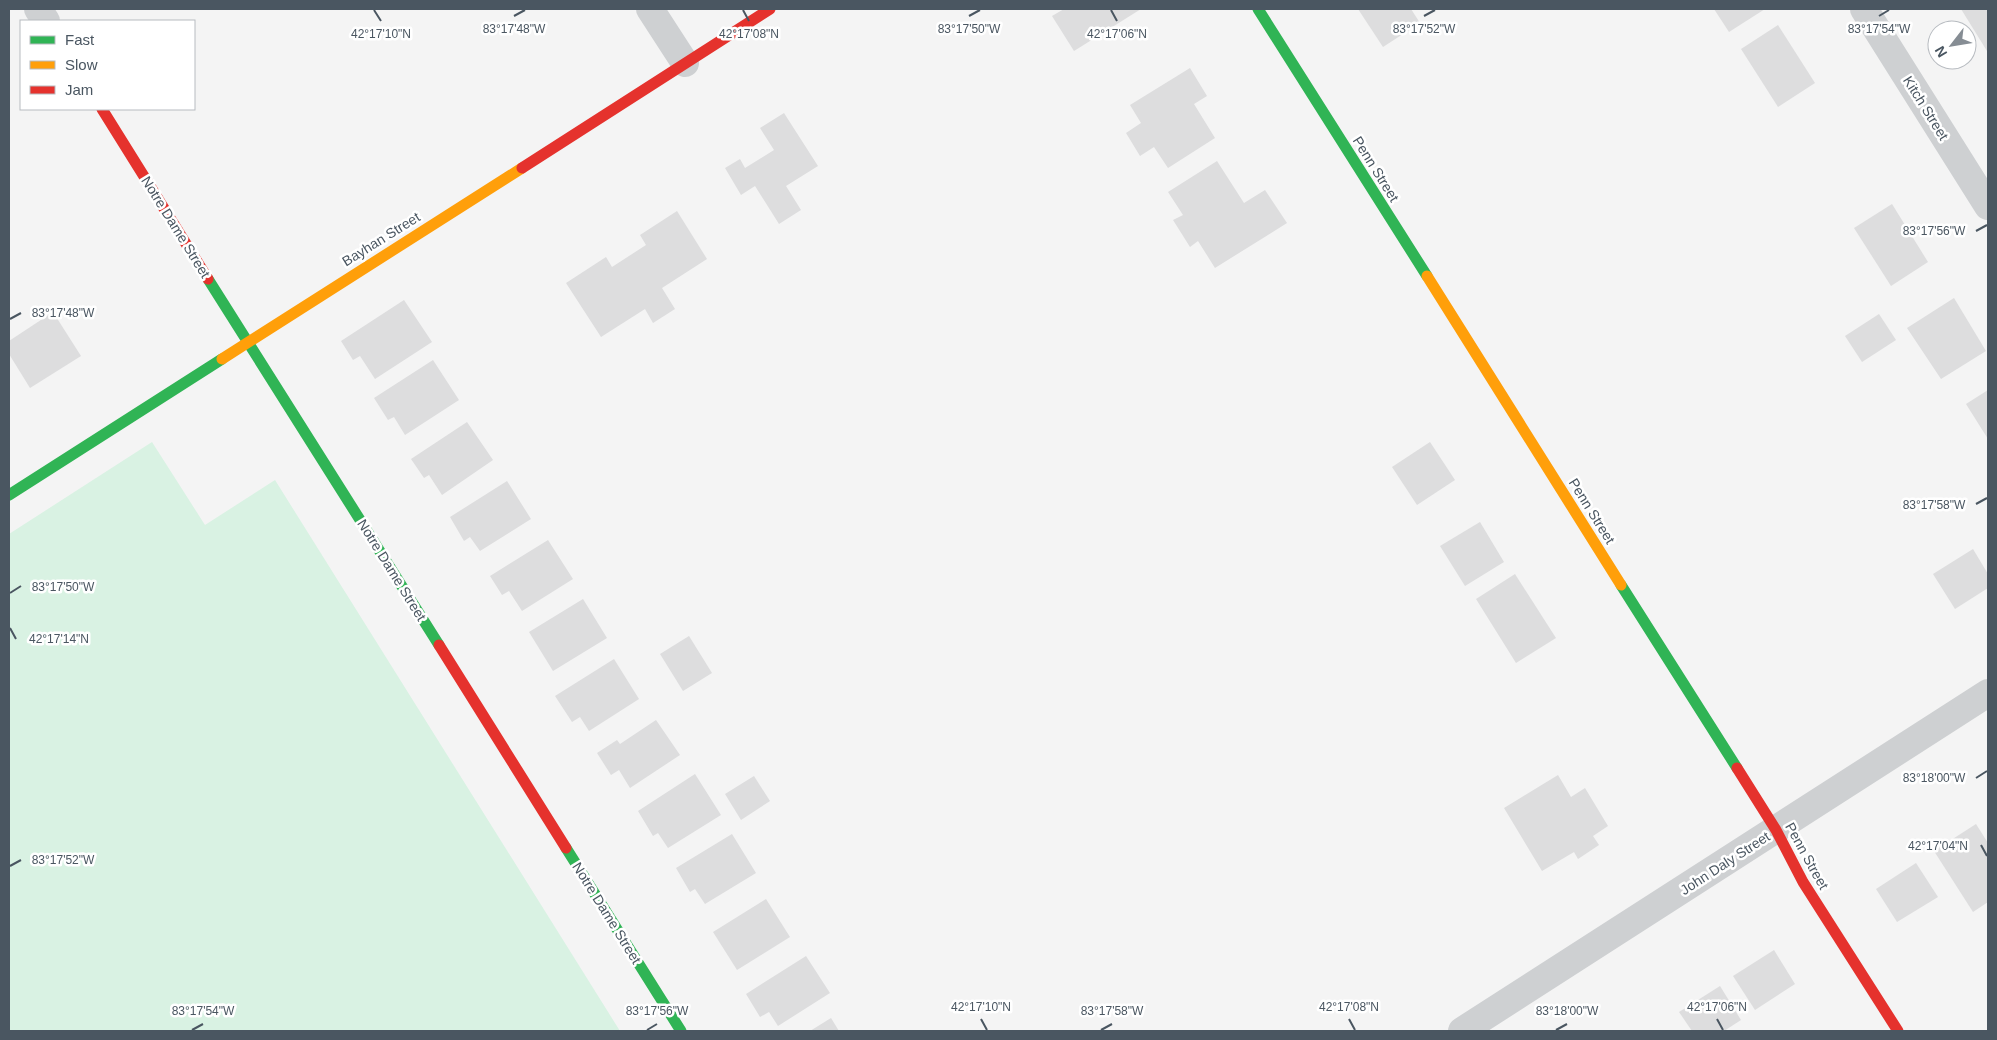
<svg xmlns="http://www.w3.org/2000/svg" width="1997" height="1040" font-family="Helvetica,sans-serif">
<rect width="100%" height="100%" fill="#f4f4f4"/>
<path fill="#d9f2e3" d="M152,442L205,525L275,480L620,1031H9V534Z"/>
<g fill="#ddddde">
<path d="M1064,9H1141L1074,51L1052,16Z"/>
<path d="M1358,9H1411L1420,23L1383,47Z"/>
<path d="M1714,9H1765L1729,32Z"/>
<path d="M1961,9H1988V50L1987,51Z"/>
<path d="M1778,25L1815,83L1778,107L1741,49Z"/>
<path d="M1190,68L1207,96L1194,104L1215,138L1168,168L1154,147L1140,156L1126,133L1141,123L1130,105Z"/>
<path d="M784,113L818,166L786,186L801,210L779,224L755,186L741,195L725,168L740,159L745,168L774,150L760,128Z"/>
<path d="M1217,161L1244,203L1265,190L1287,223L1215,268L1198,241L1190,247L1173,220L1183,215L1168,192Z"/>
<path d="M1892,204L1928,262L1891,286L1854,228Z"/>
<path d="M677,211L707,259L662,288L675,309L653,323L645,309L601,337L566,283L606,257L612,267L646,245L640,235Z"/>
<path d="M1954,298L1986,351L1941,379L1907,328Z"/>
<path d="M404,300L432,342L375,379L360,356L353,360L341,341Z"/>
<path d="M53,312L81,356L30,388L9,354V341Z"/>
<path d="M1879,314L1896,340L1862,362L1845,336Z"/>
<path d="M433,360L459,400L405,435L394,417L388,420L374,398Z"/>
<path d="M1988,390V439L1966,404Z"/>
<path d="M467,422L493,460L442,495L429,475L424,478L411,459Z"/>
<path d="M1430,442L1455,480L1417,505L1392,467Z"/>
<path d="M507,481L531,519L480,551L470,537L464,541L450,517Z"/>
<path d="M1480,522L1504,562L1465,586L1440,546Z"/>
<path d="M548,540L573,579L522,611L509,591L502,595L490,576Z"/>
<path d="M1973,549L1988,574V588L1955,609L1933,574Z"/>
<path d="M1515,574L1556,638L1516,663L1476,599Z"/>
<path d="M583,599L607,638L553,671L529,632Z"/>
<path d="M689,636L712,673L683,691L660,654Z"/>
<path d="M614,659L639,699L589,731L580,717L572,722L555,696Z"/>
<path d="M656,720L680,755L630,788L619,770L611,775L597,753L617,740L620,744Z"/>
<path d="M695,774L721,815L668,848L658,833L653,836L638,811Z"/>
<path d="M1558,775L1571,797L1585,788L1608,826L1593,836L1599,845L1578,859L1574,852L1542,871L1504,808Z"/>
<path d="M754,776L770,801L741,820L725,794Z"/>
<path d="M1976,824L1988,843V902L1973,912L1934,851Z"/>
<path d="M732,834L756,873L705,904L695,889L690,892L676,868Z"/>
<path d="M1916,863L1938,897L1897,922L1876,889Z"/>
<path d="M766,899L790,937L737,970L713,932Z"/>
<path d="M1774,950L1795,984L1755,1010L1733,976Z"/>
<path d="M806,956L830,993L778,1026L769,1012L760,1017L746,994Z"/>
<path d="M1720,986L1741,1020L1724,1031H1692L1679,1012Z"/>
<path d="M831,1018L839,1031H810Z"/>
</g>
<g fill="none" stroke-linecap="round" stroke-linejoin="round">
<g stroke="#ced0d2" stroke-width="28">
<path d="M38,9L46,21"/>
<path d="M650,9L685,63"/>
<path d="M1864,9L1988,206"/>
<path d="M1462,1031L1988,693"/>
</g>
<g stroke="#30b455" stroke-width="11">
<path d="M1258,9L1427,276"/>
<path d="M208,279L439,645"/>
<path d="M9,495L222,359"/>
<path d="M1621,585L1737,768"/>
<path d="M566,848L681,1031"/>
</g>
<g stroke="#ff9f0a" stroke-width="11">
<path d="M1427,276L1621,585"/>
<path d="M222,359L522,168"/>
</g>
<g stroke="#e5322d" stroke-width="11">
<path d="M102,109L208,279"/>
<path d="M522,168L770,9"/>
<path d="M439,645L566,848"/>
<path d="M1737,768L1776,830L1803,882L1898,1031"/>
</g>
</g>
<path fill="none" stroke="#4a5661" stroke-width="2" d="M374,10L381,21M743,10L749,21M1111,10L1117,21M514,16L525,10M969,16L980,10M1424,16L1435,10M1879,16L1889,10M1976,231L1987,225M10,319L21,313M1976,504L1987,498M10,593L21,586M10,628L16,639M1976,778L1987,771M1981,845L1987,856M10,866L21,860M981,1019L987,1030M1349,1019L1355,1030M1717,1019L1723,1030M192,1030L203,1024M647,1030L657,1024M1101,1030L1112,1024M1556,1030L1567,1024"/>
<g text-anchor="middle" stroke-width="5" stroke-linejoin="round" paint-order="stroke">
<g font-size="14" fill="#4a5661" stroke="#fff">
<text transform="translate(1926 108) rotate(58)" y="5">Kitch Street</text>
<text transform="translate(1376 169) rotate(58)" y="5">Penn Street</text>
<text transform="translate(176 227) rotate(58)" y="5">Notre Dame Street</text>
<text transform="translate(381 239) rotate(-32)" y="5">Bayhan Street</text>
<text transform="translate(1592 511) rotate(58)" y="5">Penn Street</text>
<text transform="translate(392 570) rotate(58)" y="5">Notre Dame Street</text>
<text transform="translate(1807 856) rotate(61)" y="5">Penn Street</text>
<text transform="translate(1725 863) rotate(-33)" y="5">John Daly Street</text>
<text transform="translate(607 913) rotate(58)" y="5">Notre Dame Street</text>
</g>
</g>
<g font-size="12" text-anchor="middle" fill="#4a5661" stroke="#fff" stroke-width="5" stroke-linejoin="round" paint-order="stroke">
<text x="1424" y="33">83°17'52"W</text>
<text x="514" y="33">83°17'48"W</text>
<text x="969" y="33">83°17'50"W</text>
<text x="1879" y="33">83°17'54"W</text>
<text x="381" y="38">42°17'10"N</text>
<text x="749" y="38">42°17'08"N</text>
<text x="1117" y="38">42°17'06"N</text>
<text x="1934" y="235">83°17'56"W</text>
<text x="63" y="317">83°17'48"W</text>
<text x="1934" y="509">83°17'58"W</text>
<text x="63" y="591">83°17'50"W</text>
<text x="59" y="643">42°17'14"N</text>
<text x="1934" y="782">83°18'00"W</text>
<text x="1938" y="850">42°17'04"N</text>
<text x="63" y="864">83°17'52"W</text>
<text x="981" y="1011">42°17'10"N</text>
<text x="1349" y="1011">42°17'08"N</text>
<text x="1717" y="1011">42°17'06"N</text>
<text x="203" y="1015">83°17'54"W</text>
<text x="657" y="1015">83°17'56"W</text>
<text x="1112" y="1015">83°17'58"W</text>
<text x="1567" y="1015">83°18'00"W</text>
</g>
<rect width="1997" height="1040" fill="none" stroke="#4a5661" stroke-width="20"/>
<rect x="20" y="20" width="175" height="90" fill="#ffffff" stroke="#b7bbc0"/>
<rect x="30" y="36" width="25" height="8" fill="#30b455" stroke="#b7bbc0"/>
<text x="65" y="45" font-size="15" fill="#4a5661">Fast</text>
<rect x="30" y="61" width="25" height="8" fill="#ff9f0a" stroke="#b7bbc0"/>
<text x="65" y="70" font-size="15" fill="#4a5661">Slow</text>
<rect x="30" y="86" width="25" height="8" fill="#e5322d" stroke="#b7bbc0"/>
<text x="65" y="95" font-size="15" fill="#4a5661">Jam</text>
<g transform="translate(1952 45) rotate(239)"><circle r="24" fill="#ffffff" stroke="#b7bbc0"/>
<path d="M0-4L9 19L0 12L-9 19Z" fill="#868d94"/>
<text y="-8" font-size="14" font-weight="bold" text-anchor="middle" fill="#4a5661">N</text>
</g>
</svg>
